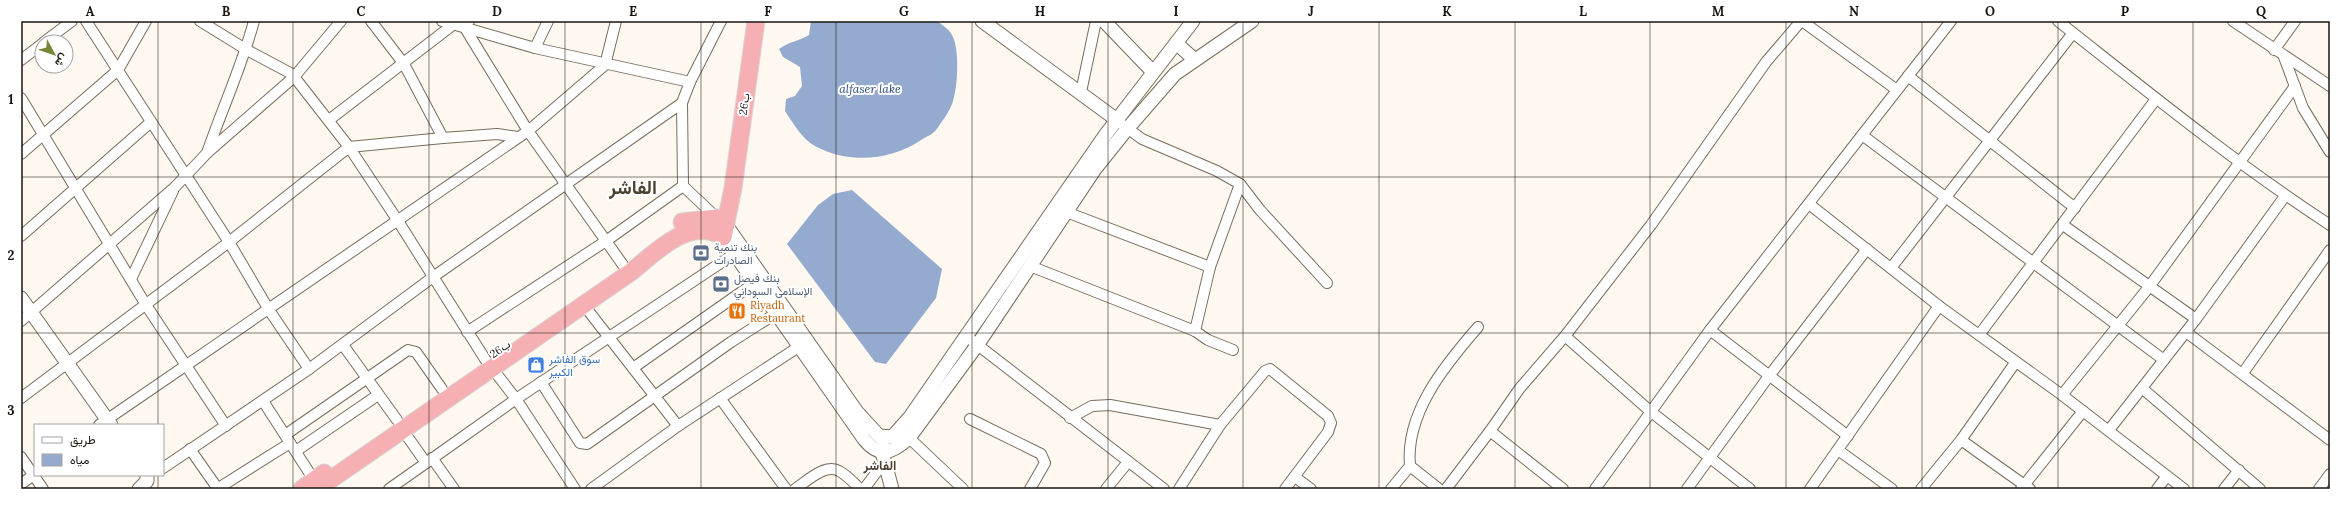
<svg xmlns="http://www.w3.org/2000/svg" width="2351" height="510" font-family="Lora,Vazirmatn,serif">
<rect width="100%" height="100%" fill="#fef8f0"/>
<g fill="#95aacf">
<path d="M811,21H937C942,25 949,29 952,35C960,49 958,89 952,104C949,112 941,123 936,130C933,134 926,137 921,140C890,161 848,164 815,146C802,139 793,123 785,111L786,99L795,96L802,86L800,67L783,57L779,49C788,42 799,41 809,35Z"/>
<path d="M852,190L942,269L936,298L886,364L875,362L787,244L818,205L833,194Z"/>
</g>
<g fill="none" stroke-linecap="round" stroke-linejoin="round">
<g stroke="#7a6d5b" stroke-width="12">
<g id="minor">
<path d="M86,21L229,242L269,310L309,369"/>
<path d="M200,21L247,50L292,74L349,147L398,221L485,359L516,399L575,489"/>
<path d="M371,21L404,64L443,138"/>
<path d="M442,21L535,48L690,82"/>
<path d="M469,21L465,28L528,131L623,265"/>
<path d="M1802,21L1897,90"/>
<path d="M2058,21C2147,91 2235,163 2330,225"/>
<path d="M2233,21L2330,86"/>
<path d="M44,42L72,21"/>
<path d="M535,48L548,21"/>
<path d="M2274,50L2295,21"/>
<path d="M2284,57L2303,108L2330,152"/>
<path d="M21,60L42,44"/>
<path d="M1908,76L2075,208"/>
<path d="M1081,92L1096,21"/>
<path d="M21,98L146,305L226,426"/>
<path d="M682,103L683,186L717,218"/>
<path d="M329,120L454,24"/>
<path d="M1123,125L1142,139L1217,171L1240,184L1260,210L1327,283"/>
<path d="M1862,135L2164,360"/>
<path d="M207,153C222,109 242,66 254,21"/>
<path d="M21,154L118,70L146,21"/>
<path d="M1809,204L1939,306L2062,395L2184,489"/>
<path d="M1061,210L1210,267"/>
<path d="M2063,225L2196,319"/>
<path d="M21,236L151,122"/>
<path d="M1030,266L1195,331L1208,340L1233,350"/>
<path d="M1891,268L2073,33"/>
<path d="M131,279L173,191"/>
<path d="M583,304L678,426"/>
<path d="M21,321L175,187L207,153L294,77L341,21"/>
<path d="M1710,330L1848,436"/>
<path d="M1195,331L1210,267L1240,184"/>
<path d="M467,332L606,241L683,186"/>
<path d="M2186,332L2330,440"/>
<path d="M1979,335L2156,99"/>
<path d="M966,336L1164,489"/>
<path d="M1565,336L1650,411L1750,489"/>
<path d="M343,345L397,420"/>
<path d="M633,368L760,279"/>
<path d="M2243,373L2330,250"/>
<path d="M541,382L580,443L587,444L731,342L775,314"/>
<path d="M2143,389L2260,489"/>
<path d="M2062,395L2149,287L2295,86"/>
<path d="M21,398L229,242L349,147L443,138L497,134L518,137"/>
<path d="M720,398L786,489"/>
<path d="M263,401L314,480"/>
<path d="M1070,418L1092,406L1110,405L1220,425"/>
<path d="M970,419L1041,454L1045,463L1030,489"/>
<path d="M99,425L528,131L605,65L616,21"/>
<path d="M402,429L426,463L516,399L734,254"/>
<path d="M2109,430L2196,319L2285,196"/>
<path d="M1490,431L1520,388L1565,336L1651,225L1766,62L1801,21"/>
<path d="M904,433L963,489"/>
<path d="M285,435L408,350L416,352L442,389"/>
<path d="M1961,440L2030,489"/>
<path d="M190,449L218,489"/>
<path d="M1838,450L1892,489"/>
<path d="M296,451L378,395"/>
<path d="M21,457L43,489"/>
<path d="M432,458L454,489"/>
<path d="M1410,466C1405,413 1445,365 1478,327"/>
<path d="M163,468L309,369L433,277L682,103L690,82L721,21"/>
<path d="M1295,477L1311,489"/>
<path d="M21,484L35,474"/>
<path d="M217,489L290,443"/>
<path d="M389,489L426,463"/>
<path d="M591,489L678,426L806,342"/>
<path d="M795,489C806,482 825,463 839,471C847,475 854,483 860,489"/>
<path d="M864,489L884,462"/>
<path d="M1106,489L1128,462"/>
<path d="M1179,489L1220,425L1265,371L1270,369L1328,416L1331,423L1328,432L1285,489"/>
<path d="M1391,489L1410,466L1439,489"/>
<path d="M1446,489L1490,431L1563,489"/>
<path d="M1595,489L1710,330L1951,21"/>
<path d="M1687,489L1769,376L1867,249"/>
<path d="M1810,489L1939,306"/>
<path d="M1921,489L1961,440L2015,363"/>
<path d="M2021,489L2083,411"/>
<path d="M2157,489L2167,476"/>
<path d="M2224,489L2239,470"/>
<path d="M2319,489L2330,474"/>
</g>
</g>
<g stroke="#7a6d5b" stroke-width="15">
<g id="tertiary">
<path d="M982,21L1117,120"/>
<path d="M1104,21L1153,72"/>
<path d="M1176,43L1195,60"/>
<path d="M726,225L857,412L879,436L892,437L910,417L1106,134L1193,21"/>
<path d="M723,237L864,439C880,459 892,453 909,438L978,344L1095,169L1127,129L1175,74L1252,21"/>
<path d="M21,298L111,425"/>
<path d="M883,445L882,452L892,489"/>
<path d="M139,489L147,481V475"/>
</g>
</g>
<g stroke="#d6d5d4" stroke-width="19">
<g id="trunk">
<path d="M682,222L717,218L726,225"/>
<path d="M302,489L324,473"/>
<path d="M317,489L631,272C655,253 690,215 723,237L733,188L756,21"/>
</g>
</g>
<use href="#minor" stroke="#fff" stroke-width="10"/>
<use href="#tertiary" stroke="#fff" stroke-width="13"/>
<use href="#trunk" stroke="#f6b0b3" stroke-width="17"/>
</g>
<path fill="none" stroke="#1a150e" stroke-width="1" stroke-opacity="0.55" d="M158,21V425M293,21V489M429,21V489M565,21V489M701,21V489M836,21V489M972,21V489M1108,21V489M1243,21V489M1379,21V489M1515,21V489M1650,21V489M1786,21V489M1922,21V489M2058,21V489M2193,21V489M21,177H2330M21,333H2330M158,475V489"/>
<defs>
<g id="bank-square" transform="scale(0.9)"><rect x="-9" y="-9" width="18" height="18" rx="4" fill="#5c6f8a" stroke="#fff"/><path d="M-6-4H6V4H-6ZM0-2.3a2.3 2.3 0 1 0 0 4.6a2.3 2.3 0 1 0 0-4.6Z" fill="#fff"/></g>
<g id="restaurant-square" transform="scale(0.9)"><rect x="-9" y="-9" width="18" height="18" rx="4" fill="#e8710a" stroke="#fff"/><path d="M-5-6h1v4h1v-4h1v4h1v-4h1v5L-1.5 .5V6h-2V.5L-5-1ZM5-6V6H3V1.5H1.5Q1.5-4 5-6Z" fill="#fff"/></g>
<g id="shop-square" transform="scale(0.9)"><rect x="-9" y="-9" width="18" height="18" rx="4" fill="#3f7fe0" stroke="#fff"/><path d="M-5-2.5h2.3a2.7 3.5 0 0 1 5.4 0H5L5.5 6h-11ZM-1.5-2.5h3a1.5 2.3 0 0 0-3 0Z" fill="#fff"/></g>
</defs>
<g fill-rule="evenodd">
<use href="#bank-square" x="701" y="253"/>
<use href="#bank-square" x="721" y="284"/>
<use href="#restaurant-square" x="737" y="311"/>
<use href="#shop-square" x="536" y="365"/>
</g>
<g text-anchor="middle" stroke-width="4" stroke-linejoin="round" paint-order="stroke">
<g font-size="11" fill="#1a150e" stroke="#fff">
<text transform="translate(744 104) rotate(-82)" y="4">26ب</text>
<text transform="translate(500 349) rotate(-34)" y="4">26ب</text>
</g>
<g font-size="11" fill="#4e5e75" stroke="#fff" text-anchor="start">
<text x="714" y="251">بنك تنمية<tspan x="714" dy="13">الصادرات</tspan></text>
<text x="734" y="282">بنك فيصل<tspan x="734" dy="13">الإسلامي السوداني</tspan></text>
</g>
<g font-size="11" fill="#c56008" stroke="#fff" text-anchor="start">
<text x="750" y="309">Riyadh<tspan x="750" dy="13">Restaurant</tspan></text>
</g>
<g font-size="11" fill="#366cbe" stroke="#fff" text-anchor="start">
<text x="549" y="363">سوق الفاشر<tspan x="549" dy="13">الكبير</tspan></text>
</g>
<g font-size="12" font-style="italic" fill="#2f4a7b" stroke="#fff">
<text x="870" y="93">alfaser lake</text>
</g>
<g font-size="13" font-weight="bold" fill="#4c4030" stroke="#fff">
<text x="880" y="470">الفاشر</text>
</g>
<g font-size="19" font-weight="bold" fill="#4c4030" stroke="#fff">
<text x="633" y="194">الفاشر</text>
</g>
</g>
<rect width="2351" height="510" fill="none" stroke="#ffffff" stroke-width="44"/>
<rect x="34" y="424" width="130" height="52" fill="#ffffff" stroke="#a3a19f"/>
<rect x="42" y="437" width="20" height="6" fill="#ffffff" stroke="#a3a19f"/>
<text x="70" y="444" font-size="12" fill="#1a150e">طريق</text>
<rect x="42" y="454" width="20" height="12" fill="#95aacf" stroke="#a3a19f"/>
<text x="70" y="464" font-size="12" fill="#1a150e">مياه</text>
<g transform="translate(54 54) rotate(130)"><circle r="19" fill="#ffffff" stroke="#a3a19f"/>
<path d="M0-3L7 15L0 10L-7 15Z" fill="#768837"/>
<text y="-6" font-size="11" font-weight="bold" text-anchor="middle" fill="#1a150e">ش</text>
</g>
<rect x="22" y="22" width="2307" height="466" fill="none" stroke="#1a150e" stroke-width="1.5"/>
<g font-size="13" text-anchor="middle" font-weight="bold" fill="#1a150e">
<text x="90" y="16">A</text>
<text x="226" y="16">B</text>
<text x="361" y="16">C</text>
<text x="497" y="16">D</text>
<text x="633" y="16">E</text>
<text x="768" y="16">F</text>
<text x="904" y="16">G</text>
<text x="1040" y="16">H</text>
<text x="1176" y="16">I</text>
<text x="1311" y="16">J</text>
<text x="1447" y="16">K</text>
<text x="1583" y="16">L</text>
<text x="1718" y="16">M</text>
<text x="1854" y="16">N</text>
<text x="1990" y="16">O</text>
<text x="2125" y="16">P</text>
<text x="2261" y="16">Q</text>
<text x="11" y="104">1</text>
<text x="11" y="260">2</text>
<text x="11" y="415">3</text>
</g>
</svg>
